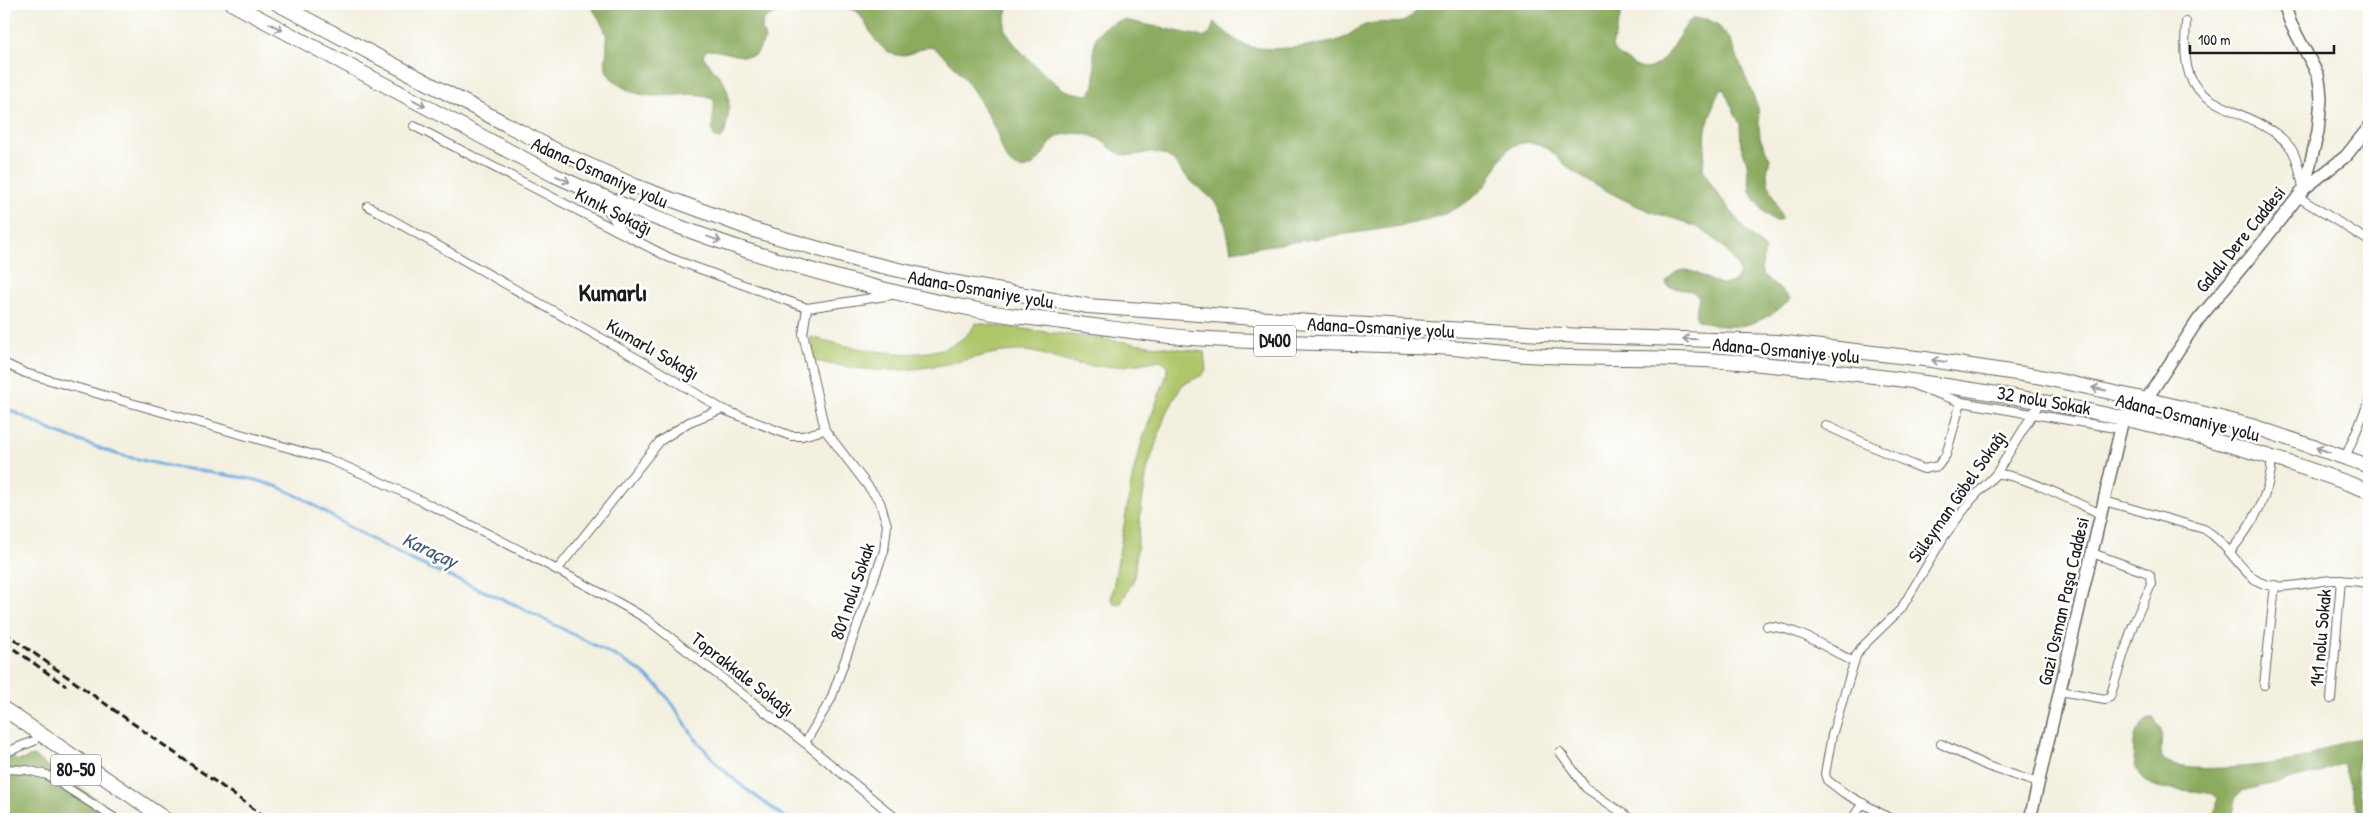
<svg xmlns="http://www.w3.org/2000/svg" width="2373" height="823" font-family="'Patrick Hand',sans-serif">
<rect width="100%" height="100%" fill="#fff"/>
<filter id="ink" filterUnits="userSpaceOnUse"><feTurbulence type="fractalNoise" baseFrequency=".02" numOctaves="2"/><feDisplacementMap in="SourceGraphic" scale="10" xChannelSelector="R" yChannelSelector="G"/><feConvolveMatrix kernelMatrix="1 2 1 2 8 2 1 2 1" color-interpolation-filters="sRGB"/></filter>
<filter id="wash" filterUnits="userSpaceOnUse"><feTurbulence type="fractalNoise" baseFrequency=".0096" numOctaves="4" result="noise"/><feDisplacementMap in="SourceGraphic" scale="20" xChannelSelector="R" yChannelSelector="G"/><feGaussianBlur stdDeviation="1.12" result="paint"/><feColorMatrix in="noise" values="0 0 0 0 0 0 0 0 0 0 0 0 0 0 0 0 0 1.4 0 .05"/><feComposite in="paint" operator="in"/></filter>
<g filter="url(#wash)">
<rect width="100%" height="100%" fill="#f3f0df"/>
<path fill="#afc66b" stroke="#667144" d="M976,323L1204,352L1206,370L1202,375L1182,385L1165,416L1147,470L1141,510L1134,579L1121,603L1115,604L1111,600L1133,474L1143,438L1167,374V365L1160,360C1130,366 1104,370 1073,363C1057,360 1042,352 1025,351C995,349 965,362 935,366C888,374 860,370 814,361L810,337C855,348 946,374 976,323Z"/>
<g fill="#8bab5f" stroke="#54643e">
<path d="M589,4H1009C1008,10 1004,20 1005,27C1006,41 1052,83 1065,90C1073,93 1080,94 1088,95C1109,76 1070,29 1125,20L1204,37L1210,34L1214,22C1224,30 1233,40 1245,45C1264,53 1319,46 1339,40C1350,36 1358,26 1369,24C1397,18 1402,33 1421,4H1624L1612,46C1615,54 1625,59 1632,64C1661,84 1675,34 1692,19H1707L1717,24L1730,39L1758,108L1760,138L1770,159L1767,173L1768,182L1782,218L1779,221H1775L1762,210L1750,191L1747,163L1741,146L1740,124L1723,88L1716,98L1706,129L1703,169L1714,189L1744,228L1765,249L1761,270L1763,275L1791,299C1765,324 1733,334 1698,320L1695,315L1699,298L1692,291L1668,287L1666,282C1686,255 1702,282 1724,284C1728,284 1733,282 1736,281L1740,274C1736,255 1711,234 1694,226C1679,219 1662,216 1647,210C1631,204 1615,195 1599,187C1589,182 1579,176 1570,169C1554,156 1547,140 1523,143C1501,145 1497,171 1485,186C1478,194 1468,202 1458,207C1423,226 1379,229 1340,235C1304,240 1268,246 1231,251C1227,234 1225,212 1212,199C1204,191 1194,185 1186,176C1178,168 1172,155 1158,153C1146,151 1134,158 1121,154C1114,152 1108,145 1102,141C1090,133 1076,132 1062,135C1044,140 1040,176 1016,167C1005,163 1002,148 999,139C990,114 965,74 945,57C942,55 937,49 933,48C917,43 906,67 883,48C872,39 866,22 857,11C827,2 791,4 763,20L762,28L765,39L756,55C739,60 724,49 706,50L703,56C721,81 732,82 728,116C726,125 727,131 721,139L715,138C709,126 716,112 714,99C689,86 652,107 621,86C616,82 610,78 607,72C604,64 607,54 607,45C608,29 598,17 589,4Z"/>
<path d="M2153,717C2156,721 2160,725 2161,730C2163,739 2158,753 2164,760C2178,777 2279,764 2300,759C2314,756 2326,748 2339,743C2349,739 2359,739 2369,737V751C2365,753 2362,753 2359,757C2352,770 2363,804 2365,819H2360L2343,763L2320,772L2242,791L2235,799L2231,819H2214L2218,799L2213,794C2174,785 2130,801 2134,743C2135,730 2142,722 2153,717Z"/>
<path d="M4,752L18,761L33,756L125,819H4Z"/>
</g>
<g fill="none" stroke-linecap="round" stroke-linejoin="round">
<path stroke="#6dabe0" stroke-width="3" d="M4,407L55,432L119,455L168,466L252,479L279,487L304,499L354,530L409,559L516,605L617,657L639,670L658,686L674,706L694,737L718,765L743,787L787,819"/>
</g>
</g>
<g filter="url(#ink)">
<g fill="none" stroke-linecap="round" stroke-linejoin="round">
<g stroke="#676660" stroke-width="10">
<g id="street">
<path d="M2186,22C2181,94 2198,94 2256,122C2269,129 2281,135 2290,147C2298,157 2300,174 2303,187"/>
<path d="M414,126L670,258L807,308"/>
<path d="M598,196L624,234"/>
<path d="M2298,197L2369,241"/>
<path d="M368,206L647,364L722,409L791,436H802L825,430"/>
<path d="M4,363L25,373L328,459C403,490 476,527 548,565C581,583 616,600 648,620L805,743L897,819"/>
<path d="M1916,386L1961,402L2121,429"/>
<path d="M1825,425L1913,465L1924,469L1938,466L1946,455L1961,402"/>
<path d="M2345,458L2369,401"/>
<path d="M1996,474C2020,473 2076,503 2101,514"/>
<path d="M2104,501L2204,529C2225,541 2235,563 2253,578C2276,596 2309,580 2335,580C2346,580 2358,582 2369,583"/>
<path d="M2230,552C2253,524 2270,496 2272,458"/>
<path d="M557,570L660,441L689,422L722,409"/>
<path d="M1767,626C1799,628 1826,648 1854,662"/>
<path d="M2264,685L2275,585"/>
<path d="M2060,691L2105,699L2110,697L2133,625L2151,585L2150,575L2145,572L2092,553"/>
<path d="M2331,699L2341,580"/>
<path d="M805,743L831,699L884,551L887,525L880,502L825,430L803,334L807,308L892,295"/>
<path d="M1941,744L1987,766L2038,783"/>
<path d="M1560,752L1586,788L1631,819"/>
<path d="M4,753L34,741"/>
<path d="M4,769L27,770L47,775L116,819"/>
<path d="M1852,819L1863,803"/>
<path d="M1891,819L1844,793L1827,780L1825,774L1832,735L1856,656L1861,648L1901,609L1945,535L1972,499L1996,474L2040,402"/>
</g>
</g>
<g stroke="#676660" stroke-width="14">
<g id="secondary">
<path d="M2304,189L2346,156L2369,127"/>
<path d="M2030,819L2123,419L2146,400L2198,320L2262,243L2304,189L2318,132L2321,99L2320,86L2318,75L2291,24L2284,4"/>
</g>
</g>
<g stroke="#676660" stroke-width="16">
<g id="highway">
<path d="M233,4L554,175C691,238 839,284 988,312C1016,317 1044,319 1071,323C1111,328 1152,335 1192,338C1272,343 1353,343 1434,347C1465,348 1496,353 1527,355C1601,360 1676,356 1750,363C1960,382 2172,416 2369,491"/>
<path d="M278,4L557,151L635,186L754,230L860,261L951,282L1088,306L1309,322L1584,336L1777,342L1925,359L2036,376L2166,404L2255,427L2369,466"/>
<path d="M4,709L165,819"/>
</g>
</g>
<use href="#street" stroke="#fff" stroke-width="8"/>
<use href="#secondary" stroke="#fff" stroke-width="11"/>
<use href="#highway" stroke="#fff" stroke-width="14"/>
<g stroke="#1c1c1c" stroke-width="3" stroke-dasharray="8 4" stroke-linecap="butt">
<path d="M4,632L268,819"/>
<path d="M4,642L66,686"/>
</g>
</g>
<defs><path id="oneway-shaft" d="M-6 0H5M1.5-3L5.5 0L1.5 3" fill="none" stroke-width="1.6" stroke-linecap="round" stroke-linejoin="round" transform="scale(1.25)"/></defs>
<g stroke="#999">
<use href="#oneway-shaft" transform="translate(276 27) rotate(28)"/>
<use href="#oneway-shaft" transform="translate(419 103) rotate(28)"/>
<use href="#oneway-shaft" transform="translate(563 179) rotate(25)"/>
<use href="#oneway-shaft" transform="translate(714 239) rotate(20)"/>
<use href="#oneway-shaft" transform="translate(1690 339) rotate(-178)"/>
<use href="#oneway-shaft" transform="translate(1939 361) rotate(-172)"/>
<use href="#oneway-shaft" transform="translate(2099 389) rotate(-168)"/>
<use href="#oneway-shaft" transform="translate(2323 450) rotate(-161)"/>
</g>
</g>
<g text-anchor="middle" stroke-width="5" stroke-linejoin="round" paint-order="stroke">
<g fill="#fff" stroke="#606060" stroke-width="1">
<rect x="1254" y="325.5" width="42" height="31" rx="4"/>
<rect x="51" y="754.5" width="50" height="31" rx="4"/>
</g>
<g font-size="18" font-weight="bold" fill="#1c1c1c">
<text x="1275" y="347">D400</text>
<text x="76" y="776">80-50</text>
</g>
<g font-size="19" fill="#1c1c1c" stroke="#fff">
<text transform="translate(600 172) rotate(24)" y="7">Adana-Osmaniye yolu</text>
<text transform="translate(614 211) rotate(27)" y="7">Kınık Sokağı</text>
<text transform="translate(2240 239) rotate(-51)" y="7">Galalı Dere Caddesi</text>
<text transform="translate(981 289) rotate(10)" y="7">Adana-Osmaniye yolu</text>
<text transform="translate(1381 327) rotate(3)" y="7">Adana-Osmaniye yolu</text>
<text transform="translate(653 349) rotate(30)" y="7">Kumarlı Sokağı</text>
<text transform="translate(1786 350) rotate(5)" y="7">Adana-Osmaniye yolu</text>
<text transform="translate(2044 400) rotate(10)" y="7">32 nolu Sokak</text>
<text transform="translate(2188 417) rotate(14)" y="7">Adana-Osmaniye yolu</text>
<text transform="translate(1957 496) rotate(-55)" y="7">Süleyman Göbel Sokağı</text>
<text transform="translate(852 591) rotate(-71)" y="7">801 nolu Sokak</text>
<text transform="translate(2063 601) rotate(-77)" y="7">Gazi Osman Paşa Caddesi</text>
<text transform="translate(2320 638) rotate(-85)" y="7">141 nolu Sokak</text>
<text transform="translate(743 674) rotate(38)" y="7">Toprakkale Sokağı</text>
</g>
<g font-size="20" font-style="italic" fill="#405c74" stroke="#fff">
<text transform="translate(430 550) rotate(25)" y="7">Karaçay</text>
</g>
<g font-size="24" font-weight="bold" fill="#1c1c1c" stroke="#fff">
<text x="613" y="301">Kumarlı</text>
</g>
</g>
<rect width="2373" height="823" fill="none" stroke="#fff" stroke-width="20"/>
<path d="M2190 45v8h144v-8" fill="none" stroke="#1c1c1c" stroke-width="2.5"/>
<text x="2198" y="45" font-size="15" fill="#1c1c1c" stroke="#ffffff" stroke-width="4" paint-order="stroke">100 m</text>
</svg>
